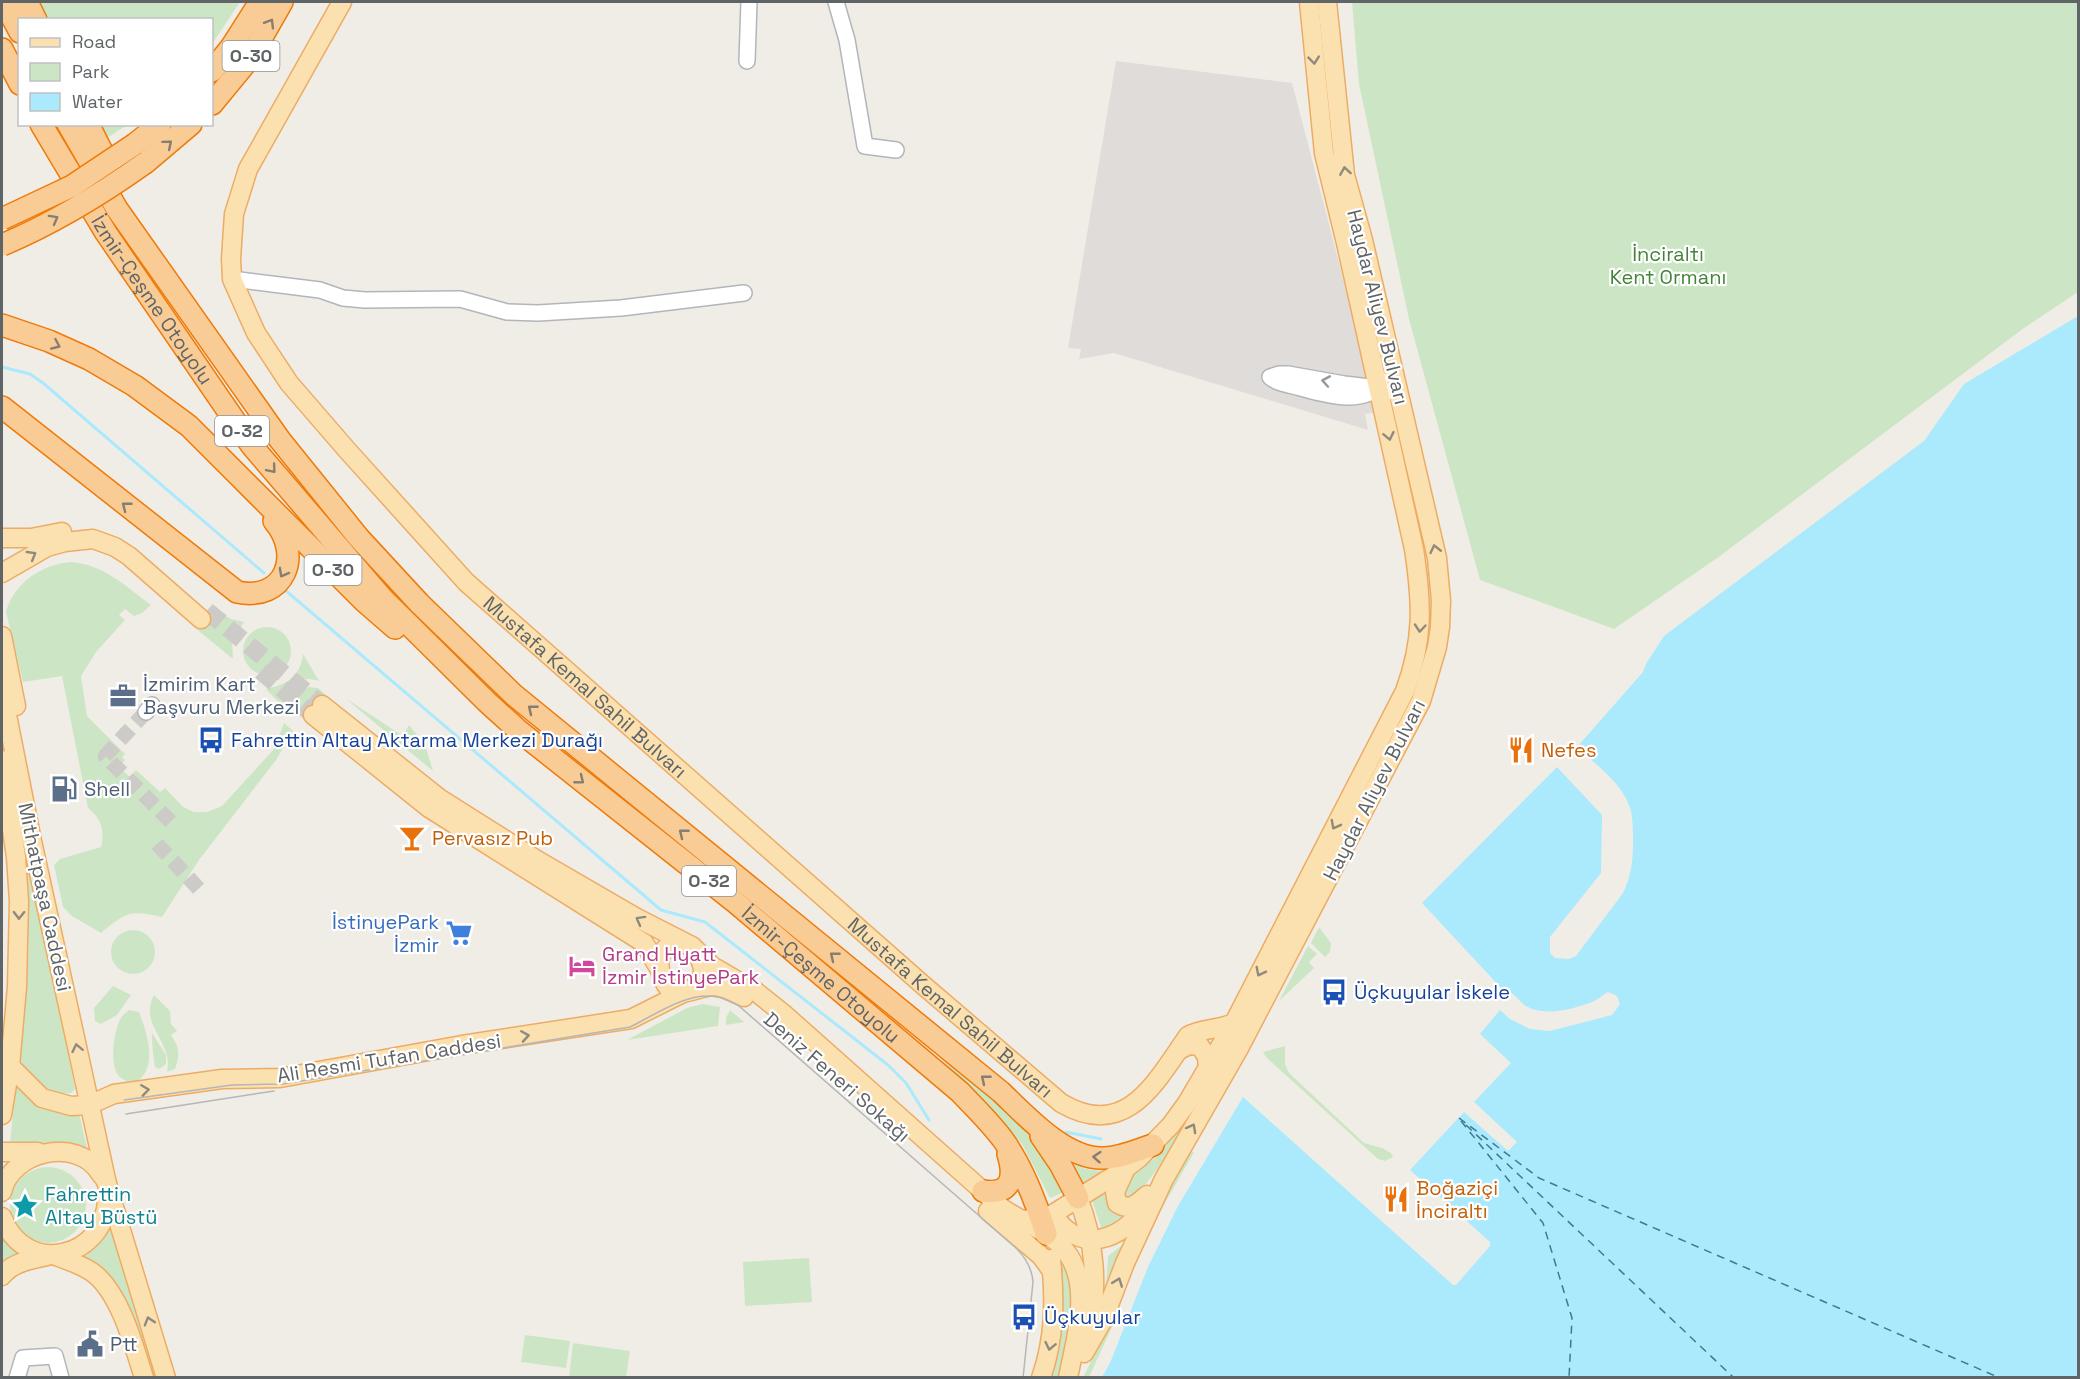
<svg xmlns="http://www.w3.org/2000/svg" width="2080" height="1379" font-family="'Space Grotesk',sans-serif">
<rect width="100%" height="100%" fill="#f0ede7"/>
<path fill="#dfdcd9" d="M1116,61L1292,83L1378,412L1365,414L1368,430L1114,353L1079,359L1081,349L1068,348Z"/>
<g fill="#cce6c5">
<path d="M40,2H240L212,44V20L48,19Z"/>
<path d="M1352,2H2078V292L2024,328L1720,556L1614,629L1480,580L1409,319L1359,84Z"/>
<path d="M100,125H127L107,138Z"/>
<path d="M70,562C104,564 125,586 151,605L142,613L134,616L125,609L119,615L125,620L96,652L81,676L87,716L125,754L122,757L125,760L119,767L130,777L136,770L160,792L165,788L183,807L194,812H207L222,806L274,749L284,723L293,731L276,760L199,860L162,917C129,910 127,912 101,933L72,916L63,907L54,865L60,859L101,847C105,830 101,818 88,808L62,676L23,682L6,612C14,583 41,565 70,562Z"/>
<path d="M210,607L231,619L244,622L232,641L233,659L194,627Z"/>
<circle cx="267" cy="651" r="24"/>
<path d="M303,654L319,681C295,674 282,686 287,711L266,689C286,685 301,676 303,654Z"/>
<path d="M309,687L318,688L377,740L308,721L297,707V699L300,691Z"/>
<path d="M345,698L403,736L409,725L425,745L433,771Z"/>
<path d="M18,804L75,1089L71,1093C49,1096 26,1076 19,1056C15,1047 24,1009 25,997C34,933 24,868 18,804Z"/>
<path d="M1319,927L1331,943L1330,952L1325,957L1311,943Z"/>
<circle cx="133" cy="952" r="22"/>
<path d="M1308,946L1317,954L1309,962L1314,968L1279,1001Z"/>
<path d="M113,986L131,995L117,1015L101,1024L95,1021L94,1008Z"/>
<path d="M154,995L170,1011L171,1024L177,1031L171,1035C180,1048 180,1055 175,1069L167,1072C174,1041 138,1026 154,995Z"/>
<path d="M703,1004L720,1007L718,1026L627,1040L687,1008Z"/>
<path d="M129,1010L139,1012C147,1033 158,1065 138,1081C131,1082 125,1082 120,1077C108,1067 114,1028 122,1016C124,1014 127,1012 129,1010Z"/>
<path d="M730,1010L744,1022L726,1025V1018Z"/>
<path d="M152,1033L166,1055V1064L159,1069L155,1067C154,1064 151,1035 152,1033Z"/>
<path d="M928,1045L959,1065L1036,1140L1067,1191L1050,1198L1022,1144Z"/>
<path d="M1285,1046V1064L1289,1073L1364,1143L1382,1148L1391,1153L1393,1157L1385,1161L1378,1159L1266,1057L1263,1052Z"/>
<path d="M16,1083L79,1113L88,1152L66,1148L10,1143Z"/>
<path d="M1211,1088L1167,1156L1133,1201L1123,1202L1116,1189L1156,1157L1192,1105Z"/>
<path d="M1194,1152L1157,1217L1136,1259L1112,1327L1089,1377L1083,1378L1100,1342L1123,1282L1185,1153Z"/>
<path d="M1070,1163L1090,1170L1107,1171L1086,1188Z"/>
<circle cx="48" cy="1205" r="38"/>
<path d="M1106,1193L1132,1213L1104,1237L1092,1200Z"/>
<path d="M111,1222L158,1377H153L126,1300L108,1274L78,1253Z"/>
<path d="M2,1238L22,1255L2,1268Z"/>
<path d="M1126,1242L1106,1287L1108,1256Z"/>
<path d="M1056,1254L1066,1264L1076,1311L1062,1377L1049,1378Z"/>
<path d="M809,1258L812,1302L745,1306L743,1262Z"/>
<path d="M525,1335L570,1341L566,1368L521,1362Z"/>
<path d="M573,1343L630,1351L626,1377H569Z"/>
</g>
<path fill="#abe9fc" d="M2078,316V1377H1102L1110,1363L1148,1267L1178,1206L1243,1097L1453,1285H1456L1490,1246V1242L1410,1170L1464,1112L1508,1151L1517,1142L1474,1102L1511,1063L1480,1034L1500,1010L1510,1019L1530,1029L1550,1031L1612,1015L1620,1004L1617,996L1608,992C1602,995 1598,1000 1592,1002C1573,1009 1545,1017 1526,1006C1518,1001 1514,991 1503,990L1422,903L1557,767L1602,815L1601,873L1550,937V953L1555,958L1569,959L1576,956L1623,893C1631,877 1633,861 1633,843C1633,833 1633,821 1631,811C1624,784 1596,765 1577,747L1643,672L1646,664L1664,636L1924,441L1964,384Z"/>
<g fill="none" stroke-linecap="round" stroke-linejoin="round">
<g stroke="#abe9fc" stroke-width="3">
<path d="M2,367L30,374L43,383L264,573"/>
<path d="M285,590L661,910L705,922L888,1065L906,1083L929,1120"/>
<path d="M1066,1132L1101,1139"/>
</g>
<g stroke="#3e7995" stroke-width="1.5" stroke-dasharray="8 6" stroke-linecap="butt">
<path d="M1459,1118L1539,1178L2000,1378"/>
<path d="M1461,1121L1543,1223L1572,1318L1569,1378"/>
<path d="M1466,1125L1734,1378"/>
</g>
<g stroke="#cccbc7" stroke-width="15" stroke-dasharray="15 8" stroke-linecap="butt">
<path d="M146,712L105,756L174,825"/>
<path d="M157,844L200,890"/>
</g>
<g stroke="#cccbc7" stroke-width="18" stroke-dasharray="18 9" stroke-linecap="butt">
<path d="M207,611L322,705"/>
<path d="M261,671L313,715"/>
</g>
<g stroke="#b2b6b9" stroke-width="18">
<g id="minor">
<path d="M836,2L847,40L865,146L896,150"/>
<path d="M747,61L749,2"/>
<path d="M232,279L320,290L343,298L365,300L460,299L507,312L538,313L621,308L744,293"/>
<path d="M1384,381C1366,407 1326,395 1301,388C1291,385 1278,384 1270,377L1279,374H1288L1344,384L1378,388L1385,394"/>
<path d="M146,712L152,705"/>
<path d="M17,1378L23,1358L55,1356L61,1378"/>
</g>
</g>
<g stroke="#edac64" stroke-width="21">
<g id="major">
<path id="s1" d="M342,2L248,169L234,214L231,259L232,279L256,333L289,383L347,450L466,582L923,985L1061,1103C1126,1141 1155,1083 1188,1036C1201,1028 1219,1030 1234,1023"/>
<path d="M2,538H31L62,532"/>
<path d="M2,573L47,547L65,542L93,539L115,547L129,556L201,619"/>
<path d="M2,636L16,706"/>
<path d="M2,690L32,841L107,1184L166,1378"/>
<path d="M322,705L439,798L537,860L637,918L692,946L712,966L755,991L785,1015L1002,1208C1020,1221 1040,1227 1057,1242C1096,1275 1076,1336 1068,1378"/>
<path d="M313,715L429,808L644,943L659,968"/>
<path d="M2,760L16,857L19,901L17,987L10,1066L2,1115"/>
<path d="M688,945C654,937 653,972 671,991C685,997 698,987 713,986C724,986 734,992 744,997"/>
<path d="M1179,1050L1189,1045L1200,1046L1207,1057L1208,1068"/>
<path d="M10,1066L42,1098L71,1106L89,1105L114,1094L222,1079L280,1078L462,1045L631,1019L697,986C706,975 704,964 696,953"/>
<path d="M2,1152H38"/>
<path d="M1126,1168L1115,1192L1117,1203C1130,1212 1138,1203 1147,1195"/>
<path d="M2,1192C11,1151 77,1136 100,1173C102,1176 106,1180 107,1184C109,1188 107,1194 107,1198C107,1257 26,1279 2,1217"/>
<path d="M1078,1198C1095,1240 1099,1290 1088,1334"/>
<path d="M988,1211L1041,1256L1052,1271"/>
<path d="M1053,1214C1080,1256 1121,1241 1146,1205"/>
<path d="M1023,1220L1041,1218L1053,1214L1126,1168L1139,1158L1171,1125L1187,1103L1234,1023L1405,691C1424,639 1422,603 1414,549L1346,243L1324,153L1309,2"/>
<path d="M53,1255C67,1260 80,1264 92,1272C120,1292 134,1346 144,1378"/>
<path d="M2,1276C12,1262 31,1260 47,1256"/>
<path d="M1084,1353L1104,1318L1125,1263L1164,1179L1238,1050L1421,701L1437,647L1440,627L1441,601L1437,558L1363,240L1345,175L1327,2"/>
<path d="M1041,1378C1055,1338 1055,1300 1051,1259"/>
</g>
</g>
<g stroke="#ef7a08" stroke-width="24">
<g id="highway">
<path d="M4,2L20,32"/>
<path d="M27,2L36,20"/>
<path d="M2,49L20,84"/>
<path d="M212,71L232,46L260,2"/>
<path d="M212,104L250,58L282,2"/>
<path id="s2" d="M41,124L106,233L252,446L383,599L487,702L519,731L735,902L960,1092C975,1108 991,1123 1004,1141C1023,1168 1036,1202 1046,1234"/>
<path d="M68,124L117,209L280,440L359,538L419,603L514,695L1001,1092C1026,1116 1066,1160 1104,1158C1121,1158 1137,1150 1153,1145"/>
<path d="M88,124L115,177"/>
<path d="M135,144L160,124"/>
<path d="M145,163L191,124"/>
<path d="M2,325L49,341L89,359L135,386L189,426L365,602L395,628"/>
<path d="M2,407L237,592C285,602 303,555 274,521"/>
<path d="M1041,1136L1060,1164L1078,1198"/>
<path d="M983,1191C1012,1195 1015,1177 1008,1154"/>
</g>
</g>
<use href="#minor" stroke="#fff" stroke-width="15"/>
<use href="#major" stroke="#fce1b0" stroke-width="18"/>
<use href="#highway" stroke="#f9cc95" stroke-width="21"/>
<g stroke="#b5b6b7" stroke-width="1.5">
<path d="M124,1100L232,1085L283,1084L630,1027C655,1015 688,991 717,997C724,998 732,1003 739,1006L1016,1248C1026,1258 1032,1268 1033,1282L1023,1378"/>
<path d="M126,1114L274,1091"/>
</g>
<g stroke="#ef7a08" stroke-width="24" stroke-linecap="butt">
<g id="highway-bridge">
<path d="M2,219L72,186L135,144"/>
<path d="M2,245C52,224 100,195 145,163"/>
</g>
</g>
<use href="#highway-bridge" stroke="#f9cc95" stroke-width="21"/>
</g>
<defs><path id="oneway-chevron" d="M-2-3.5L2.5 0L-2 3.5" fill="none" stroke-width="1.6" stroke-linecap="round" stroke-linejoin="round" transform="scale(1.5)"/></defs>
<g stroke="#867e72">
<use href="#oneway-chevron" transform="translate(270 23) rotate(-59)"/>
<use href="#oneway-chevron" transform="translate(168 144) rotate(-40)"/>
<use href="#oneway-chevron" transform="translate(54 219) rotate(-29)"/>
<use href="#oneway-chevron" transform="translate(56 345) rotate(24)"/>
<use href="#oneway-chevron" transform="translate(272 469) rotate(50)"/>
<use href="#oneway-chevron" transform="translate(126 506) rotate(-142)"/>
<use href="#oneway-chevron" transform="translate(283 573) rotate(119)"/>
<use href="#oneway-chevron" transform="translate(532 709) rotate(-141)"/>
<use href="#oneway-chevron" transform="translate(580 780) rotate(39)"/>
<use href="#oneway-chevron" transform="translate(683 833) rotate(-141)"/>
<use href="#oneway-chevron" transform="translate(834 956) rotate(-141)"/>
<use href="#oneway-chevron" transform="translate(985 1079) rotate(-141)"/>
<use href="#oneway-chevron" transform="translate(1097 1157) rotate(-176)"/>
</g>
<g stroke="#8e8a7d">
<use href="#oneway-chevron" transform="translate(1314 60) rotate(84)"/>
<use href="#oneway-chevron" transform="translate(1345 171) rotate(-99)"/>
<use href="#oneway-chevron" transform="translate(1389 436) rotate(78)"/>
<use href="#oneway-chevron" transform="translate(1435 549) rotate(-103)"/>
<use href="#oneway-chevron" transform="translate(32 555) rotate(-31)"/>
<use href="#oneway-chevron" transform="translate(1420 628) rotate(95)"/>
<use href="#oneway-chevron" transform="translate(1335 825) rotate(118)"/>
<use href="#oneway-chevron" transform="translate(19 915) rotate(91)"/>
<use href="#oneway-chevron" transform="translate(640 920) rotate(-151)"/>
<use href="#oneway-chevron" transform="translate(1260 972) rotate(117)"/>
<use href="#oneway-chevron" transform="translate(525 1036) rotate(-9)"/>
<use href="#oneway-chevron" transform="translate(77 1048) rotate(-102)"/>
<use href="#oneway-chevron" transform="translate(145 1090) rotate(-8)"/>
<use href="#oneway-chevron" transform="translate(1192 1128) rotate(-61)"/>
<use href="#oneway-chevron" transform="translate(1118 1282) rotate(-69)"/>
<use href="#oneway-chevron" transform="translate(149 1321) rotate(-107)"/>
<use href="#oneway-chevron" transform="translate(1050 1346) rotate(102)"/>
</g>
<use stroke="#979a9c" href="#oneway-chevron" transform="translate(1326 381) rotate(-170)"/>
<defs>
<g id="office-bare" transform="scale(2.07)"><path d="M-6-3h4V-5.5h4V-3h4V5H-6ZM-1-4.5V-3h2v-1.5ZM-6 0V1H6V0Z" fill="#5c6f8a" stroke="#fff" stroke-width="2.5" paint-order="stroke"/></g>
<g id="bus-bare" transform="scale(2.07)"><path d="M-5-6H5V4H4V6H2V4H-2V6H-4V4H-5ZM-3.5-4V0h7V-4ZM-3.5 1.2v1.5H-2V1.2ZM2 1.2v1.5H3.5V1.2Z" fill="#1a4fb4" stroke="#fff" stroke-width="2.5" paint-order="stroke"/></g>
<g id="restaurant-bare" transform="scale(2.07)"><path d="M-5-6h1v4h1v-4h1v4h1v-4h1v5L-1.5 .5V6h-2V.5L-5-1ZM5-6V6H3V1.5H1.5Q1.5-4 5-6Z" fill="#e8710a" stroke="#fff" stroke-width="2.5" paint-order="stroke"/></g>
<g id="fuel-bare" transform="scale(2.07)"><path d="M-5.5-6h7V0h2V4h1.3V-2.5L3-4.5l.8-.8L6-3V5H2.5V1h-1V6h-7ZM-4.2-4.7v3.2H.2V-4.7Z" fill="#5c6f8a" stroke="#fff" stroke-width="2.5" paint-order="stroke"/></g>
<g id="bar-bare" transform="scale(2.07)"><path d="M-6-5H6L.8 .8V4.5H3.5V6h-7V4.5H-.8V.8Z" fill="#e8710a" stroke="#fff" stroke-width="2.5" paint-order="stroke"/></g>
<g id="supermarket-bare" transform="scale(2.07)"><path d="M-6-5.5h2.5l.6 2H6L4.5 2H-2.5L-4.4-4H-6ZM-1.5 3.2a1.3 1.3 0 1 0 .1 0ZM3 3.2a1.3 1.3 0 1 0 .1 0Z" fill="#3f7fe0" stroke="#fff" stroke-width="2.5" paint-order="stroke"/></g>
<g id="hotel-bare" transform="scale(2.07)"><path d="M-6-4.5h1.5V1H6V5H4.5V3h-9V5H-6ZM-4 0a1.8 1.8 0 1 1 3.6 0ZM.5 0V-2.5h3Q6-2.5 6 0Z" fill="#d1479c" stroke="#fff" stroke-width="2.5" paint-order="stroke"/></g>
<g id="sight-bare" transform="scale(2.07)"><path d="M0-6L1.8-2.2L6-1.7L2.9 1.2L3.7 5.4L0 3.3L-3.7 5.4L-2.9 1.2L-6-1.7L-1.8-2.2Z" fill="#0f9aa8" stroke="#fff" stroke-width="2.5" paint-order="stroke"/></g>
<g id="civic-bare" transform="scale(2.07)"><path d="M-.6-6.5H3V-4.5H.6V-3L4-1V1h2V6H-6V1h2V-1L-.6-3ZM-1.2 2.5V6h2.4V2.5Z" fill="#5c6f8a" stroke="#fff" stroke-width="2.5" paint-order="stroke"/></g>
</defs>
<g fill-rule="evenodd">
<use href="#office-bare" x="123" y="696"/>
<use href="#bus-bare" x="211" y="740"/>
<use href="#restaurant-bare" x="1521" y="750"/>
<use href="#fuel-bare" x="64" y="789"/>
<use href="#bar-bare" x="412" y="838"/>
<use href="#supermarket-bare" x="459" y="933"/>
<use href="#hotel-bare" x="582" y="966"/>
<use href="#bus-bare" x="1334" y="992"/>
<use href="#restaurant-bare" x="1396" y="1199"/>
<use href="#sight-bare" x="25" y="1206"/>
<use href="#bus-bare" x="1024" y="1317"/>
<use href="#civic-bare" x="90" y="1344"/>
</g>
<g text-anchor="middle" stroke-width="4.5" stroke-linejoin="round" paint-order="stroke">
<g fill="#fff" stroke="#8f9295" stroke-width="1.5">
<rect x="222.5" y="41" width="57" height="30" rx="4.5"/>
<rect x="215" y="416" width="54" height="30" rx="4.5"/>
<rect x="304.5" y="555" width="57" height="30" rx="4.5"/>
<rect x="682" y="866" width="54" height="30" rx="4.5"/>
</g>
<g font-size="18" font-weight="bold" fill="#5f6467">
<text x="251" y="62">O-30</text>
<text x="242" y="437">O-32</text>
<text x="333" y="576">O-30</text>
<text x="709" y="887">O-32</text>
</g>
<g font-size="20" fill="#438438" stroke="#fff">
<text x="1668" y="261">İnciraltı<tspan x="1668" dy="23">Kent Ormanı</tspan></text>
</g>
<g font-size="20" fill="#5f6467" stroke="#fff">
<text dy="7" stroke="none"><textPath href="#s2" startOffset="208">İzmir-Çeşme Otoyolu</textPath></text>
<text transform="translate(1378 307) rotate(76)" y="7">Haydar Aliyev Bulvarı</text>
<text dy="7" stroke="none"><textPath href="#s1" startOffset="848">Mustafa Kemal Sahil Bulvarı</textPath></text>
<text transform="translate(1374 790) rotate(-63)" y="7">Haydar Aliyev Bulvarı</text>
<text transform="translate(45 897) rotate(78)" y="7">Mithatpaşa Caddesi</text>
<text dy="7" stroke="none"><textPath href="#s2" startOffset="1164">İzmir-Çeşme Otoyolu</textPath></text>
<text dy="7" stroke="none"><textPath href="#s1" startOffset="1334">Mustafa Kemal Sahil Bulvarı</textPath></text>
<text transform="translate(389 1058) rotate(-9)" y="7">Ali Resmi Tufan Caddesi</text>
<text transform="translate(837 1077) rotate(41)" y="7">Deniz Feneri Sokağı</text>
</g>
<g font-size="20" fill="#4e5e75" stroke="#fff" text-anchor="start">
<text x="143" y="691">İzmirim Kart<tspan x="143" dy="23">Başvuru Merkezi</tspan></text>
<text x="84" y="796">Shell</text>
<text x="110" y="1351">Ptt</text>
</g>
<g font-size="20" fill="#164399" stroke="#fff" text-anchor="start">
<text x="231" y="747">Fahrettin Altay Aktarma Merkezi Durağı</text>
<text x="1354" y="999">Üçkuyular İskele</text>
<text x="1044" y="1324">Üçkuyular</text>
</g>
<g font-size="20" fill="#c56008" stroke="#fff" text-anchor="start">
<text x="1541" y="757">Nefes</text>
<text x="432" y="845">Pervasız Pub</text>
<text x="1416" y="1195">Boğaziçi<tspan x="1416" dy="23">İnciraltı</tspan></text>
</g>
<g font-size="20" fill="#366cbe" stroke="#fff" text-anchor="end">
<text x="439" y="929">İstinyePark<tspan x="439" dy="23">İzmir</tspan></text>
</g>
<g font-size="20" fill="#b23c85" stroke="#fff" text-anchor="start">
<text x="602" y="961">Grand Hyatt<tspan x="602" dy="23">İzmir İstinyePark</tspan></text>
</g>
<g font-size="20" fill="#0d838f" stroke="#fff" text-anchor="start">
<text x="45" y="1201">Fahrettin<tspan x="45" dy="23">Altay Büstü</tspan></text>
</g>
</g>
<rect width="2080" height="1379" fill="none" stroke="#5f6467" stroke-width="6"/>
<rect x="18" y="18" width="195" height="108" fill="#ffffff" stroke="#bfc1c2" stroke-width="1.5"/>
<rect x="30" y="38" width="30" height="9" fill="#fce1b0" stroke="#bfc1c2" stroke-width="1.5"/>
<text x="72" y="48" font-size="18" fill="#5f6467">Road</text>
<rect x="30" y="63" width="30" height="18" fill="#cce6c5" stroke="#bfc1c2" stroke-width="1.5"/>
<text x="72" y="78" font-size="18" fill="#5f6467">Park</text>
<rect x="30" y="93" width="30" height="18" fill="#abe9fc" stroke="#bfc1c2" stroke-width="1.5"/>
<text x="72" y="108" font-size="18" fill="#5f6467">Water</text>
</svg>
